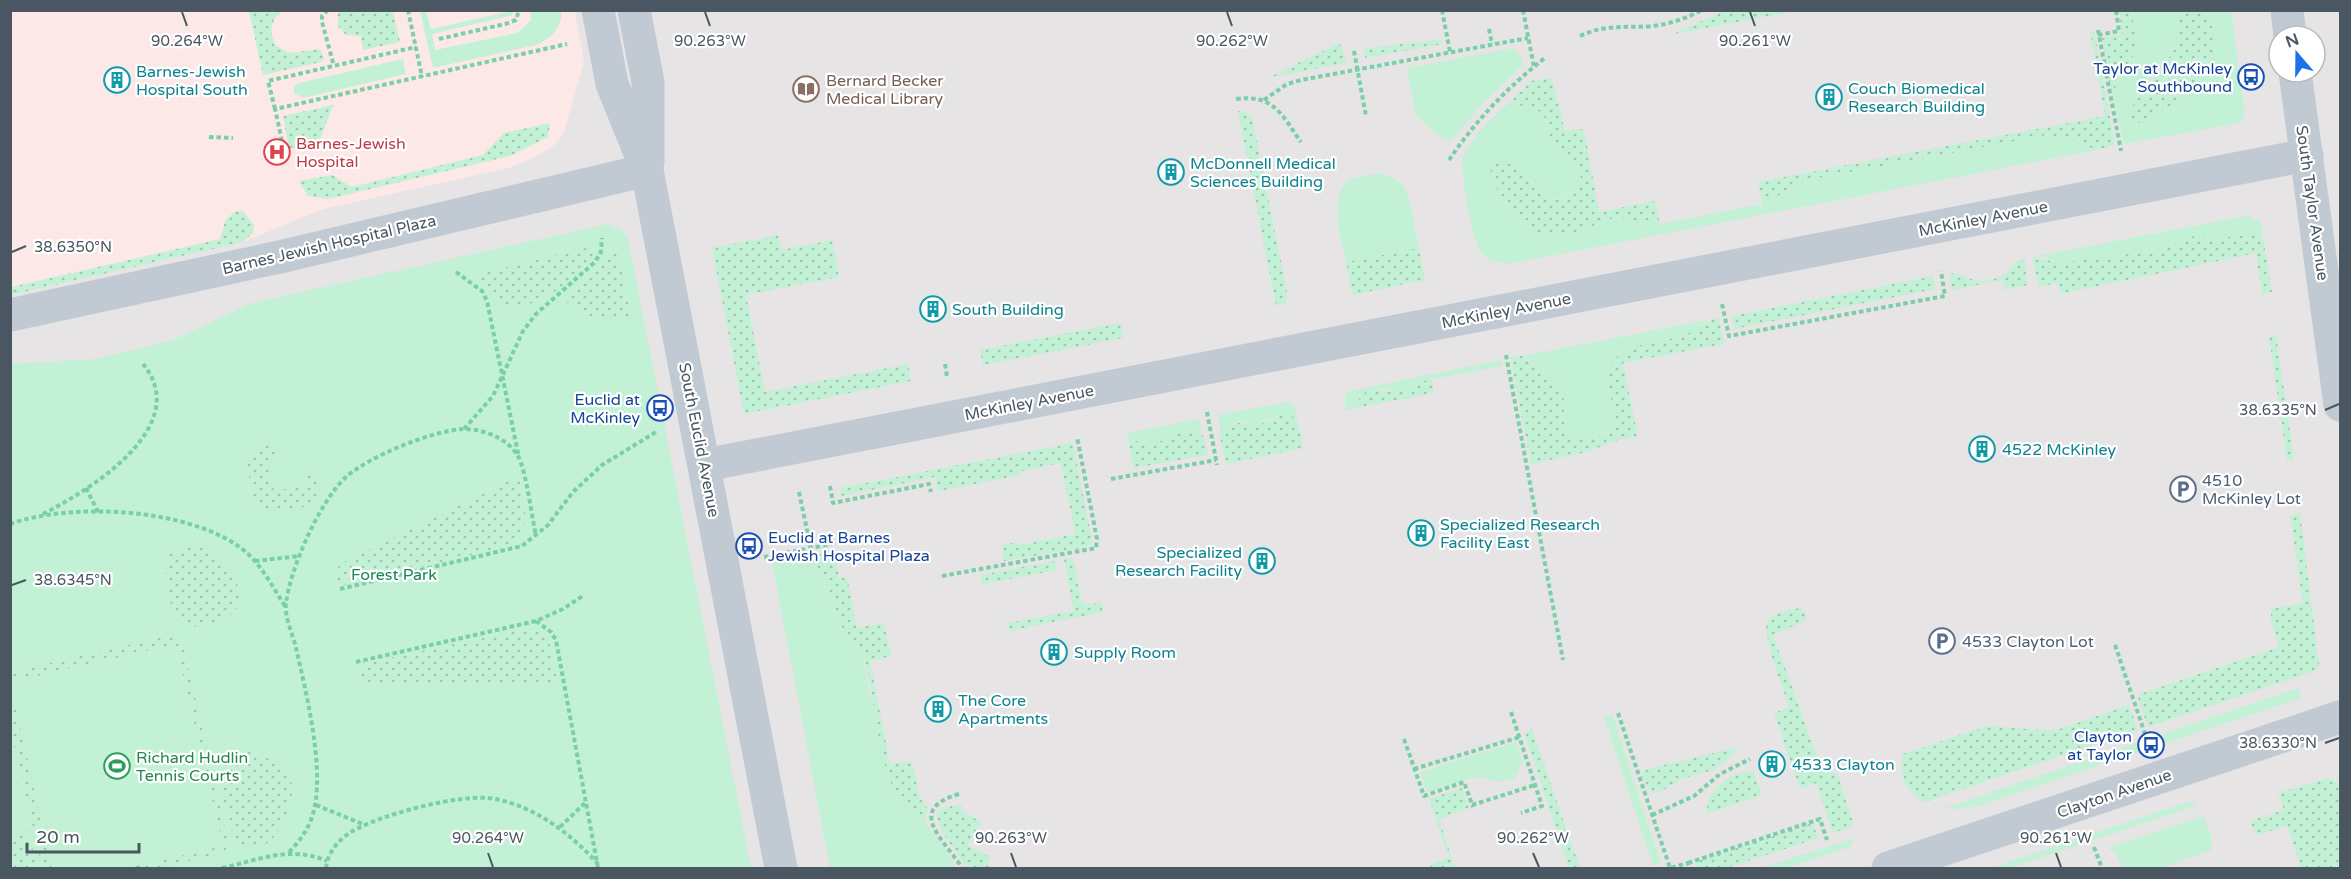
<svg xmlns="http://www.w3.org/2000/svg" width="2351" height="879" font-family="'Varela Round',sans-serif">
<defs>
<pattern id="garden-dots" width="8" height="8" patternUnits="userSpaceOnUse" patternTransform="scale(1.5)"><rect width="8" height="8" fill="#c3f1d5"/><path d="M2 2h.1M6 6h.1" fill="none" stroke="#a0c6b0" stroke-width="1.8" stroke-linecap="round"/></pattern>
</defs>
<rect width="100%" height="100%" fill="#f5f3f3"/>
<path fill="#e6e4e5" fill-rule="evenodd" d="M11,11H2340V868H11ZM2279,36H2315V72H2279Z"/>
<path fill="#fce8e6" d="M10,11H575L584,62L563,135L552,147L533,158L509,168L324,209L243,242L11,295Z"/>
<g fill="#c3f1d5">
<path d="M420,11H426L431,29L512,11L513,15L432,34L435,50L517,33L531,20V11H561C563,27 550,39 536,45L433,68Z"/>
<path d="M2130,11H2175C2187,50 2164,57 2146,86C2140,96 2139,112 2136,124L2163,110L2216,53L2208,11H2231L2245,115L2239,123L2124,144L2112,94C2131,56 2144,55 2130,11Z"/>
<path d="M1513,48L1523,61L1522,66L1482,104L1452,140H1444L1416,116L1407,68Z"/>
<path d="M403,59L406,74L303,98L294,93V86L299,83Z"/>
<path d="M1510,102L1541,112C1551,125 1547,134 1553,142C1563,158 1575,160 1582,180C1562,206 1547,205 1529,179L1506,207C1526,228 1548,242 1580,232C1593,228 1605,218 1619,218C1633,219 1646,225 1660,224L1763,204L1807,180L2047,135L2077,141L2096,150L1509,264C1500,263 1490,262 1483,255C1472,243 1459,170 1464,155C1473,134 1494,117 1510,102Z"/>
<path d="M1382,173L1402,183L1408,194L1419,248L1346,262C1341,234 1327,202 1349,179Z"/>
<path d="M2251,215L2252,220L2260,219L2264,243L2250,234L2214,239L2194,236L2160,250L2106,257H2088L2065,264L2037,256Z"/>
<path d="M608,224L623,231L628,239L751,868H11V364L95,359L171,341L252,303Z"/>
<path d="M1707,320L1691,333L1633,348L1607,388L1615,411L1611,427C1556,467 1568,407 1555,382C1552,375 1530,364 1523,356Z"/>
<path d="M1501,360L1502,366L1427,380L1396,392L1382,388L1358,400L1356,408L1345,410V395L1349,391Z"/>
<path d="M1288,402L1294,406L1298,422L1295,417L1277,416L1258,425L1240,421L1230,423L1221,430L1218,415Z"/>
<path d="M1199,419L1202,434C1183,427 1167,439 1150,445L1135,441L1126,433Z"/>
<path d="M797,558L821,578L829,591L838,620L861,652L886,767L893,787L917,819L925,823L944,847L956,868H830L772,562Z"/>
<path d="M2298,688L2301,698L1978,806L1959,809L1945,808Z"/>
<path d="M1612,714L1661,863L1653,865L1604,717Z"/>
<path d="M1516,742L1523,762L1515,778L1499,782L1476,777L1427,792L1420,772Z"/>
<path d="M2190,801L2196,806L2010,868H2000L1999,865Z"/>
<path d="M2204,816L2212,841L2211,850L2160,868H2123L2116,854L2108,848Z"/>
<path d="M1854,838L1850,847L1786,868H1762Z"/>
</g>
<g fill="url(#garden-dots)">
<path d="M249,11H283C269,20 270,31 275,45L289,53L320,49L324,58L321,62L263,75Z"/>
<path d="M338,11H393L400,42L363,50L361,36L346,35L338,26Z"/>
<path d="M1724,11V10L1795,11L1673,34Z"/>
<path d="M2119,11H2130C2145,56 2131,55 2112,94L2102,38L2122,34Z"/>
<path d="M2175,11H2208C2211,23 2216,39 2215,51C2214,76 2154,124 2131,124L2128,120L2129,112C2150,77 2188,54 2175,11Z"/>
<path d="M2094,30L2115,145L2096,150L2077,141L2047,135L1807,180L1763,204L1758,182L2105,116L2090,31Z"/>
<path d="M1441,39L1442,44L1365,58L1364,49Z"/>
<path d="M1340,43L1346,63L1268,78Z"/>
<path d="M1552,78L1565,131L1584,129L1599,212L1655,201L1660,224C1646,225 1633,219 1619,218C1603,218 1590,229 1575,234C1531,246 1500,207 1490,169L1495,162C1533,156 1541,236 1582,180C1574,158 1564,162 1554,147C1547,136 1552,126 1541,112L1510,102L1531,81Z"/>
<path d="M333,105L320,140L295,149L289,147L283,116Z"/>
<path d="M1238,111L1248,113L1252,118L1288,297L1285,304L1276,306Z"/>
<path d="M550,123L548,137L510,156L328,199L308,196L299,181L332,175L352,187L483,155L504,133Z"/>
<path d="M236,211H243L254,225L253,233L243,242L11,295V287L220,239L226,219Z"/>
<path d="M2250,234L2259,237L2264,243L2272,292L2262,294L2256,253L2060,294L2058,283L2039,287L2032,257L2065,264L2088,257H2106L2160,250L2194,236L2214,239Z"/>
<path d="M778,235L781,250L832,240L839,277L746,295L765,392L908,364L911,381L744,414L712,248Z"/>
<path d="M591,247L594,255C574,281 524,325 491,297C485,292 480,284 475,279L474,275Z"/>
<path d="M617,248L631,318C603,323 583,318 562,298Z"/>
<path d="M1419,248L1425,280L1352,295L1346,262Z"/>
<path d="M2024,259L2028,285L2004,290L2003,280L1952,290L1949,274C1957,272 1963,276 1971,279C1989,285 2008,276 2016,261Z"/>
<path d="M1933,276L1935,289L1734,329L1732,316Z"/>
<path d="M1719,318L1724,344L1623,363L1638,437L1618,440L1587,452L1531,464L1510,357L1523,356C1533,368 1553,374 1561,388C1569,404 1556,421 1573,435C1579,440 1587,440 1594,438C1637,423 1594,388 1612,363C1627,341 1665,343 1687,334C1700,329 1705,320 1719,318Z"/>
<path d="M1121,323L1123,338L983,365L980,350Z"/>
<path d="M2276,335L2294,460L2287,461L2269,337Z"/>
<path d="M1432,379L1434,393L1356,408C1364,378 1385,396 1400,391C1411,387 1419,381 1432,379Z"/>
<path d="M1285,413C1301,417 1300,435 1303,448L1226,464L1219,433C1231,416 1243,426 1259,424C1268,424 1277,416 1285,413Z"/>
<path d="M1193,431L1204,436L1208,455L1134,468L1127,435C1155,456 1163,433 1193,431Z"/>
<path d="M1073,443L1092,540L1091,545L1086,547L1004,561L1002,545L1018,542L1019,545L1075,534L1061,463L1021,471V475L938,491L935,477L841,496L840,488Z"/>
<path d="M265,445L279,448L284,456L267,460L274,491L309,485L307,472L317,481L321,493C308,511 289,512 267,511L252,496L247,463L254,453Z"/>
<path d="M519,476C523,507 537,534 502,548L339,586L336,571L340,564Z"/>
<path d="M2300,513L2319,664L2317,670L2148,727L2137,695L2279,647L2271,621V609L2303,603L2290,516Z"/>
<path d="M196,545C223,557 237,573 242,603C226,624 204,631 180,624C169,607 160,572 170,554Z"/>
<path d="M834,550L839,578L847,577L857,628L884,623L891,656L870,661L890,764L912,761L920,798L928,809L925,823C872,796 881,704 862,655C858,644 847,636 841,625C835,614 834,601 829,590C823,576 809,567 797,558Z"/>
<path d="M1073,558L1082,604L1102,603L1103,612L1009,631L1007,623L1074,611L1064,559Z"/>
<path d="M1055,561L1057,570L982,584L980,575Z"/>
<path d="M1801,608L1807,616L1805,621L1773,635L1821,767L1838,775L1854,826L1833,833L1816,783L1800,789L1774,713L1789,707C1784,689 1762,637 1767,622C1771,613 1792,609 1801,608Z"/>
<path d="M528,628L539,629L548,636L558,685L364,684L357,665Z"/>
<path d="M172,635L179,636L182,640L229,845L224,852L161,868H143L142,865L223,846L176,644L11,682V672Z"/>
<path d="M10,687H11L52,868H42L11,727Z"/>
<path d="M2129,705L2138,730L1924,802C1906,792 1898,774 1903,754L1988,726L2054,731Z"/>
<path d="M1531,727L1580,868H1569L1525,736Z"/>
<path d="M1739,747L1728,760L1713,770L1684,778L1658,793L1650,791L1642,777L1643,770Z"/>
<path d="M249,750C261,757 280,761 288,773C304,795 270,875 234,839C227,810 204,757 249,750Z"/>
<path d="M1753,770L1762,795L1706,814C1708,787 1728,774 1753,770Z"/>
<path d="M2328,778L2338,782L2340,791V868H2301L2287,826L2256,835L2250,821L2284,810L2278,793Z"/>
<path d="M1462,788L1469,808L1439,819L1455,868H1430L1431,864L1449,858L1429,799Z"/>
<path d="M961,804L962,811L981,822L968,845L991,858L987,864L990,866L989,868H966C958,852 930,823 939,809Z"/>
<path d="M1813,823L1818,838L1727,868H1697L1695,862Z"/>
<path d="M24,831L29,832L37,868H11V834Z"/>
</g>
<g fill="none" stroke-linecap="round" stroke-linejoin="round">
<g stroke="#7ad0a6" stroke-width="4" stroke-dasharray="4.5 3" stroke-linecap="butt">
<path d="M328,10L322,16V22L334,66"/>
<path d="M408,10L422,77"/>
<path d="M698,10V11"/>
<path d="M1442,10L1450,52"/>
<path d="M1523,10L1534,67"/>
<path d="M1489,29L1492,44"/>
<path d="M2098,30L2121,151"/>
<path d="M2098,35L2119,31L2116,10"/>
<path d="M1580,36C1605,24 1626,28 1653,26C1670,24 1687,18 1702,10"/>
<path d="M439,39L505,24L516,20L519,10"/>
<path d="M1354,51L1366,116"/>
<path d="M1236,99C1274,94 1281,114 1301,142"/>
<path d="M1264,100L1287,84L1301,80L1528,38"/>
<path d="M275,109L268,81L416,47"/>
<path d="M209,137L233,138"/>
<path d="M282,141L275,109L567,44"/>
<path d="M1449,160C1476,120 1509,86 1546,57"/>
<path d="M456,272L482,291L487,301L519,458"/>
<path d="M1722,304L1729,336L1945,296L1941,271"/>
<path d="M1506,355L1563,660"/>
<path d="M945,364L947,377"/>
<path d="M1207,412L1217,465"/>
<path d="M464,429L493,396L523,331L536,314L595,262L601,252L602,238"/>
<path d="M1111,479L1216,460"/>
<path d="M830,486L833,503L929,484L931,492"/>
<path d="M86,488L98,512"/>
<path d="M799,492L811,549"/>
<path d="M43,514C90,490 194,426 143,364"/>
<path d="M10,524C72,502 187,508 241,548C260,562 272,586 285,606"/>
<path d="M764,557L832,544"/>
<path d="M255,561L300,556"/>
<path d="M942,576L1096,548L1097,539L1077,437"/>
<path d="M340,589L522,546L548,525L573,492L602,465L656,432"/>
<path d="M536,621L551,632L556,640L598,868"/>
<path d="M2115,645L2145,734"/>
<path d="M356,662L536,621L563,609L584,595"/>
<path d="M1511,712L1542,806L1521,813"/>
<path d="M1618,713L1670,868L1688,863L1690,868"/>
<path d="M1404,739L1424,796L1464,782L1473,807"/>
<path d="M1414,769L1520,737"/>
<path d="M959,794C904,810 945,840 962,868"/>
<path d="M316,805L365,825"/>
<path d="M1472,805L1535,785"/>
<path d="M1652,815L1694,796L1720,774L1750,759"/>
<path d="M560,827L585,803"/>
<path d="M2094,847L2102,868"/>
<path d="M289,852C302,839 312,824 315,805C323,761 306,692 296,648C293,635 284,616 286,604C290,568 320,501 346,477C370,456 431,431 463,429C484,429 507,438 518,456C526,470 532,518 536,536"/>
<path d="M1688,863L1820,819L1827,840"/>
<path d="M137,866L138,868"/>
<path d="M222,868C259,860 290,845 327,861"/>
<path d="M326,868C327,854 338,840 351,832C379,815 463,792 496,799C537,808 570,833 598,864"/>
</g>
<g stroke="#c1cad2" stroke-width="33">
<path d="M598,10L612,84L647,170"/>
<path d="M634,10L648,82V162"/>
<path d="M705,465L2307,155"/>
</g>
<g stroke="#c1cad2" stroke-width="33">
<path d="M2287,10L2290,36"/>
<path d="M2295,72L2340,405"/>
<path d="M10,315L284,256L647,170L781,868"/>
<path d="M1888,868L2340,717"/>
</g>
</g>
<path fill="none" stroke="#4a5661" stroke-width="2" d="M182,12L187,26M705,12L710,26M1227,12L1232,26M1750,12L1755,26M12,252L26,246M2325,410L2339,404M12,585L26,580M2325,743L2339,738M488,853L493,867M1011,853L1016,867M1533,853L1539,867M2056,853L2061,867"/>
<defs>
<g id="bus-ring" transform="scale(1.35)"><circle r="9.5" fill="#fff" stroke="#1a4fb4" stroke-width="1.5"/><path d="M-5-6H5V4H4V6H2V4H-2V6H-4V4H-5ZM-3.5-4V0h7V-4ZM-3.5 1.2v1.5H-2V1.2ZM2 1.2v1.5H3.5V1.2Z" fill="#1a4fb4"/></g>
<g id="building-ring" transform="scale(1.35)"><circle r="9.5" fill="#fff" stroke="#0f9aa8" stroke-width="1.5"/><path d="M-4-6H4V6H1V3H-1V6H-4ZM-2.5-4.3h1.7v1.8h-1.7ZM.8-4.3h1.7v1.8H.8ZM-2.5-1h1.7V.8h-1.7ZM.8-1h1.7V.8H.8Z" fill="#0f9aa8"/></g>
<g id="library-ring" transform="scale(1.35)"><circle r="9.5" fill="#fff" stroke="#8d6e63" stroke-width="1.5"/><path d="M-6-4Q-3-5.5-.7-3.5V5Q-3 3-6 4ZM6-4Q3-5.5 .7-3.5V5Q3 3 6 4Z" fill="#8d6e63"/></g>
<g id="hospital-ring" transform="scale(1.35)"><circle r="9.5" fill="#fff" stroke="#e0444e" stroke-width="1.5"/><path d="M-5-5h3v3.5h4V-5h3V5h-3V1.5h-4V5h-3Z" fill="#e0444e"/></g>
<g id="parking-ring" transform="scale(1.35)"><circle r="9.5" fill="#fff" stroke="#5c6f8a" stroke-width="1.5"/><path d="M-3.5-5.5H1a3.5 3.5 0 0 1 0 7H-1V5.5H-3.5ZM-1-3.4V-.6H.8a1.4 1.4 0 0 0 0-2.8Z" fill="#5c6f8a"/></g>
<g id="stadium-ring" transform="scale(1.35)"><circle r="9.5" fill="#fff" stroke="#2e9e5b" stroke-width="1.5"/><path d="M0-5a6.5 5 0 1 0 0 10a6.5 5 0 1 0 0-10ZM-3.5-1.8h7v3.6h-7Z" fill="#2e9e5b"/></g>
</defs>
<g fill-rule="evenodd">
<use href="#bus-ring" x="2251" y="77"/>
<use href="#building-ring" x="117" y="80"/>
<use href="#library-ring" x="806" y="89"/>
<use href="#building-ring" x="1829" y="97"/>
<use href="#hospital-ring" x="277" y="152"/>
<use href="#building-ring" x="1171" y="172"/>
<use href="#building-ring" x="933" y="309"/>
<use href="#bus-ring" x="660" y="408"/>
<use href="#building-ring" x="1982" y="449"/>
<use href="#parking-ring" x="2183" y="489"/>
<use href="#building-ring" x="1421" y="533"/>
<use href="#bus-ring" x="749" y="546"/>
<use href="#building-ring" x="1262" y="561"/>
<use href="#parking-ring" x="1942" y="641"/>
<use href="#building-ring" x="1054" y="652"/>
<use href="#building-ring" x="938" y="709"/>
<use href="#bus-ring" x="2151" y="745"/>
<use href="#building-ring" x="1772" y="764"/>
<use href="#stadium-ring" x="117" y="766"/>
</g>
<g text-anchor="middle" stroke-width="4.5" stroke-linejoin="round" paint-order="stroke">
<g font-size="16" fill="#164399" stroke="#fff" text-anchor="end">
<text x="2232" y="74">Taylor at McKinley<tspan x="2232" dy="18">Southbound</tspan></text>
<text x="640" y="405">Euclid at<tspan x="640" dy="18">McKinley</tspan></text>
<text x="768" y="543" text-anchor="start">Euclid at Barnes<tspan x="768" dy="18">Jewish Hospital Plaza</tspan></text>
<text x="2132" y="742">Clayton<tspan x="2132" dy="18">at Taylor</tspan></text>
</g>
<g font-size="16" fill="#0d838f" stroke="#fff" text-anchor="start">
<text x="136" y="77">Barnes-Jewish<tspan x="136" dy="18">Hospital South</tspan></text>
<text x="1848" y="94">Couch Biomedical<tspan x="1848" dy="18">Research Building</tspan></text>
<text x="1190" y="169">McDonnell Medical<tspan x="1190" dy="18">Sciences Building</tspan></text>
<text x="952" y="315">South Building</text>
<text x="2002" y="455">4522 McKinley</text>
<text x="1440" y="530">Specialized Research<tspan x="1440" dy="18">Facility East</tspan></text>
<text x="1242" y="558" text-anchor="end">Specialized<tspan x="1242" dy="18">Research Facility</tspan></text>
<text x="1074" y="658">Supply Room</text>
<text x="958" y="706">The Core<tspan x="958" dy="18">Apartments</tspan></text>
<text x="1792" y="770">4533 Clayton</text>
</g>
<g font-size="16" fill="#785e54" stroke="#fff" text-anchor="start">
<text x="826" y="86">Bernard Becker<tspan x="826" dy="18">Medical Library</tspan></text>
</g>
<g font-size="16" fill="#be3a42" stroke="#fff" text-anchor="start">
<text x="296" y="149">Barnes-Jewish<tspan x="296" dy="18">Hospital</tspan></text>
</g>
<g font-size="16" fill="#4a5661" stroke="#fff">
<text transform="translate(2313 203) rotate(82)" y="6">South Taylor Avenue</text>
<text transform="translate(1983 218) rotate(-11)" y="6">McKinley Avenue</text>
<text transform="translate(329 244) rotate(-13)" y="6">Barnes Jewish Hospital Plaza</text>
<text transform="translate(1506 310) rotate(-11)" y="6">McKinley Avenue</text>
<text transform="translate(1029 402) rotate(-11)" y="6">McKinley Avenue</text>
<text transform="translate(700 440) rotate(79)" y="6">South Euclid Avenue</text>
<text transform="translate(2114 793) rotate(-19)" y="6">Clayton Avenue</text>
</g>
<g font-size="16" fill="#4e5e75" stroke="#fff" text-anchor="start">
<text x="2202" y="486">4510<tspan x="2202" dy="18">McKinley Lot</tspan></text>
<text x="1962" y="647">4533 Clayton Lot</text>
</g>
<g font-size="16" fill="#17864f" stroke="#fff">
<text x="394" y="580">Forest Park</text>
</g>
<g font-size="16" fill="#27864d" stroke="#fff" text-anchor="start">
<text x="136" y="763">Richard Hudlin<tspan x="136" dy="18">Tennis Courts</tspan></text>
</g>
</g>
<g font-size="15" text-anchor="middle" fill="#4a5661" stroke="#fff" stroke-width="4.5" stroke-linejoin="round" paint-order="stroke">
<text x="187" y="46">90.264°W</text>
<text x="710" y="46">90.263°W</text>
<text x="1232" y="46">90.262°W</text>
<text x="1755" y="46">90.261°W</text>
<text x="73" y="252">38.6350°N</text>
<text x="2278" y="415">38.6335°N</text>
<text x="73" y="585">38.6345°N</text>
<text x="2278" y="748">38.6330°N</text>
<text x="488" y="843">90.264°W</text>
<text x="1011" y="843">90.263°W</text>
<text x="1533" y="843">90.262°W</text>
<text x="2056" y="843">90.261°W</text>
</g>
<rect width="2351" height="879" fill="none" stroke="#4a5661" stroke-width="24"/>
<g transform="translate(2297 54) rotate(340)"><circle r="28" fill="#ffffff" stroke="#b7bbc0" stroke-width="1.5"/>
<path d="M0-4.5L10 22L0 15L-10 22Z" fill="#1a73e8"/>
<text y="-9" font-size="16" font-weight="bold" text-anchor="middle" fill="#4a5661">N</text>
</g>
<path d="M27 843v9h112v-9" fill="none" stroke="#4a5661" stroke-width="3"/>
<text x="36" y="843" font-size="18" fill="#4a5661" stroke="#ffffff" stroke-width="4.5" paint-order="stroke">20 m</text>
</svg>
